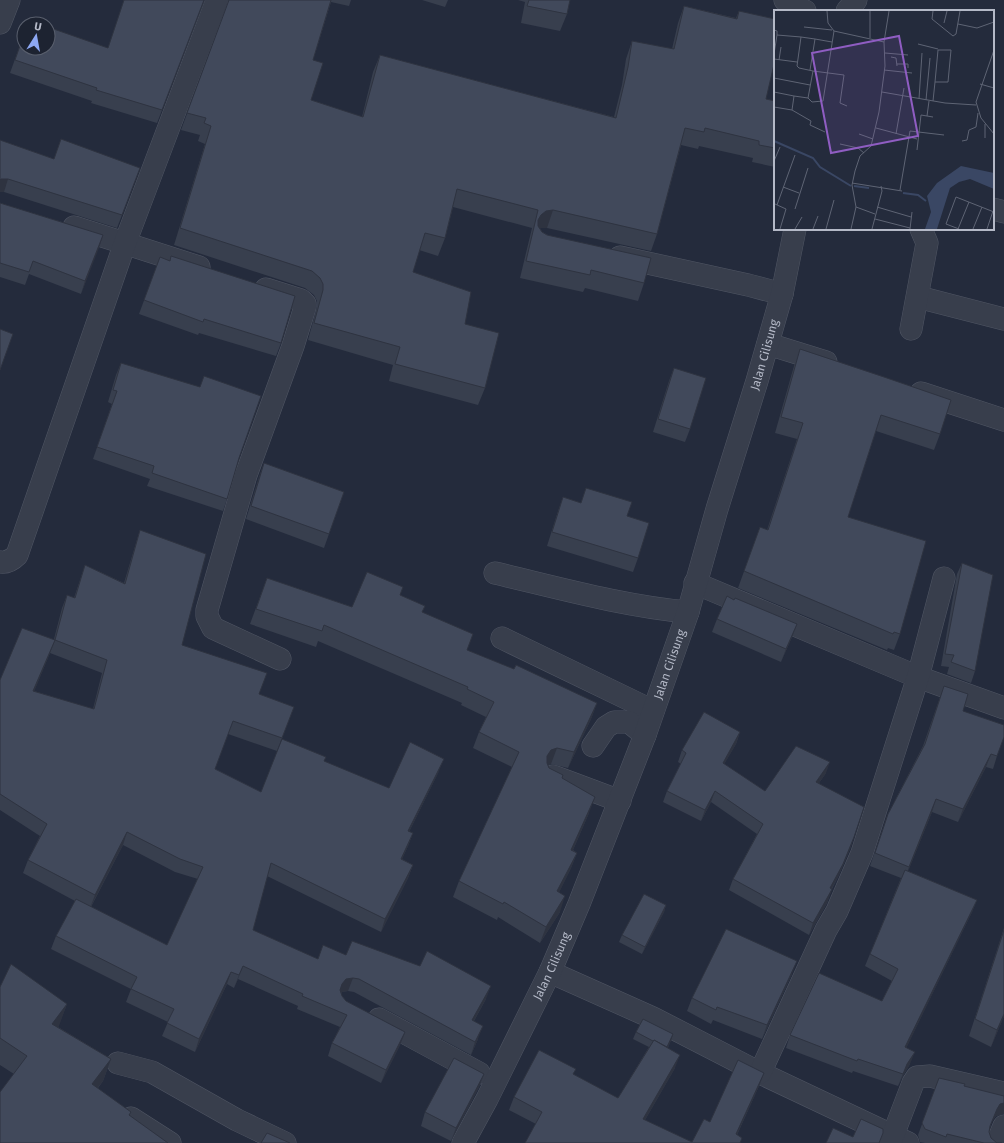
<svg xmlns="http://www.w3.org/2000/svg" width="1004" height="1143" font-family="'Fira Sans',sans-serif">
<rect width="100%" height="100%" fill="#242b3c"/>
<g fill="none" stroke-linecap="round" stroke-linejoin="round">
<g stroke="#505664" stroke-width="23">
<g id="minor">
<path d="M785,0L805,11"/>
<path d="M847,11L856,0"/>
<path d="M0,23L9,0"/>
<path d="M993,209L1004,212"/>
<path d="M74,227L199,267"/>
<path d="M620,257L748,285L782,294"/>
<path d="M266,289L301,300L305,304V307L293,346L246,475L207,610V616L213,628L280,659"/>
<path d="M918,297L1004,319"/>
<path d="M911,329L927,243L921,229"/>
<path d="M768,344L826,362"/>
<path d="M921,393L1004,420"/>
<path d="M0,562C7,563 12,560 17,555L125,243L217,0"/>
<path d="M495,573C559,588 623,606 688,612"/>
<path d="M695,583L918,677L1004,708"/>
<path d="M502,638L653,711"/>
<path d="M593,746L606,727L614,722H629L645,735"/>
<path d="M553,776L620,801"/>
<path d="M550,972L653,1018L760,1073L908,1143"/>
<path d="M379,1019L479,1073"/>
<path d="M118,1063L152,1072L237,1120L285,1143"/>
<path d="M760,1073L826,930L837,911L862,853L918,677L944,578"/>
<path d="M131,1118L170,1143"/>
<path id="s1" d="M463,1143L487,1099L550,972L579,904L645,735L688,612L717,509L757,381L782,294L795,229"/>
<path d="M890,1143L913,1083L917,1077L930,1076L1004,1093"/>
<path d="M997,1143L1004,1126"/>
</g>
</g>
<use href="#minor" stroke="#383e4c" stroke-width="22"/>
</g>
<g fill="#383f4e" fill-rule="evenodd">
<path d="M124,0H205L157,123L91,103L92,101L10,73L24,34L108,48Z"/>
<path d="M229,0H351L349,6L331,2L313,60L311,100L362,117L373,72L380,55L614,117L622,85L626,59L632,41L672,49L678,23L684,6L736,18L739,11L766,99L775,101V167L752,162L753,158L699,146L698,149L681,145L657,234L651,251L547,228H540L542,232L644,283L638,301L585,288L583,292L520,278L532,228L453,207L445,238L438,256L419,250L413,272L465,324L485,388L478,405L389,381L393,365L308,340L317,307V301L314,295L305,288L174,245L205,144L198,141L200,135L181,130Z"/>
<path d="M422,0H448L445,7Z"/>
<path d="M518,0H570L567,14L560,31L521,23L525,2Z"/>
<path d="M0,140L54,159L140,168L117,228L4,192Z"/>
<path d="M0,203L103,235L81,294L29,274L25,285L0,277Z"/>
<path d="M160,257L281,343L276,356L199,333L198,335L139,314Z"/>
<path d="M800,349L940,434L934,450L876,431L848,517L900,634L894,650L888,648L887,650L738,588L760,527L767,530L797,439L775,433L794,366Z"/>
<path d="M121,363L239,458L227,499L223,511L147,486L150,479L93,459L112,404L108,402L116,375Z"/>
<path d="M674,368L690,429L685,442L653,432L669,381Z"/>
<path d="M264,463L344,492L324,548L246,519L259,477Z"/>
<path d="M586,488L627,516L638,558L633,572L547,546L558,511L563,497L581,503Z"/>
<path d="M140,530L182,645L259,694L294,707L277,751L228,734L215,769L261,792L325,762L389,788L439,771L409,832L413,833L408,846L402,859L413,865L408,878L381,932L267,876L253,930L318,959L346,955L486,999L474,1021L478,1039L471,1055L354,992L348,991L342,992L341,993L342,996L346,1001L405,1032L400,1045L381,1083L328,1056L332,1043L340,1027L297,1009L298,1006L238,979L234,988L227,984L195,1052L162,1036L168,1022L126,1002L131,989L51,949L56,936L75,901L23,873L28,860L40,836L0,810V680L54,639L62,608L67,595L74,598L85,565L124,583L136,543ZM50,653L102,673L93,709L34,691ZM123,845L175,872L198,879L167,945L91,907Z"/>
<path d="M962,563L975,671L971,683L947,674L949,667L941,666L957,574Z"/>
<path d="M267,578L352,607L400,595L425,606L422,612L467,650L597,703L591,719L568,768L551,764L548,765L549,768L562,778L589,813L573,850L577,853L571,868L559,892L560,912L540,943L498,917L497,920L453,897L459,881L512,767L473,748L479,732L486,717L461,705L462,703L318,641L316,647L250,624Z"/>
<path d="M717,619L797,624L792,637L781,662L712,632Z"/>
<path d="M944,686L997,756L993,769L986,767L958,822L932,812L908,871L977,900L972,912L906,1048L910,1064L903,1076L898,1086L853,1071L852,1073L786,1048L790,1035L882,1001L892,981L865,966L901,878L870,866L888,814L923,746Z"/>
<path d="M740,732L736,744L724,764L765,791L826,773L819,783L854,837L850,849L839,875L832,889L827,903L809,935L729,890L733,879L757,834L711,802L701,821L663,802L667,791L681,764L678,762L682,750Z"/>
<path d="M666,905L664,912L642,954L619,942L622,935Z"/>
<path d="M1004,928V1016L991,1047L969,1036Z"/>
<path d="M792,974L762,1039L713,1020L711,1024L687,1011L692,998Z"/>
<path d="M0,987L67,1004L58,1027L111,1059L103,1081L98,1088L130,1116L14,1074L0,1065Z"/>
<path d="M636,1032L673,1034L668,1048L675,1068L645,1120L692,1142L710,1122L764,1073L759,1086L737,1135L740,1143H525L536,1124L509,1110L514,1097L574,1075L618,1098L649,1047L633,1039Z"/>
<path d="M484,1074L479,1087L451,1141L421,1126L425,1112Z"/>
<path d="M939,1078L964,1086L1003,1114L996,1116L992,1121L990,1128L989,1132L991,1138L997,1143H1002H925L920,1142L918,1135Z"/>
</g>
<g fill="#2e3340">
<path d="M1,179H8L4,192H0V180Z"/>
<path d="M553,210L547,228H540L535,232L538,220L541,215L546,211Z"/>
<path d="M103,235L99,248L81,294L85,281Z"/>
<path d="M797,624L792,637L781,662L786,649Z"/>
<path d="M55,640L50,653L29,704L33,691Z"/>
<path d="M597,703L591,719L568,768L574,752Z"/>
<path d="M740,732L736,744L718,775L723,763Z"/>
<path d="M557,748L551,764L545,766L547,756L551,750Z"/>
<path d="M991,754L986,767L958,822L963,809Z"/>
<path d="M444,759L439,771L403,844L408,831Z"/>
<path d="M830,762L826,773L812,793L816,782Z"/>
<path d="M715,791L711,802L701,821L705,810Z"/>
<path d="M595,797L589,813L566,866L571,850Z"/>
<path d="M936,799L932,812L905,879L909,867Z"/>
<path d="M127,832L123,845L90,908L95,895Z"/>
<path d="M413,833L408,846L396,872L401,859Z"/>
<path d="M854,837L850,849L839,875L826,899L830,888Z"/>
<path d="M577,853L571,868L552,907L557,891Z"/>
<path d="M413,865L408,878L381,932L385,919Z"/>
<path d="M832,889L827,903L809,935L813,923Z"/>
<path d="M565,896L560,912L540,943L546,927Z"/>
<path d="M977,900L972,912L901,1059L905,1047Z"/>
<path d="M666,905L664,912L642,954L645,947Z"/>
<path d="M797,961L792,974L762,1039L767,1025Z"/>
<path d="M243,966L238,979L234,988L239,975Z"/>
<path d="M231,972L227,984L195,1052L199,1039Z"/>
<path d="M353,978L348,991L342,992L337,997L342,984L346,979Z"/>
<path d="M491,986L486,999L467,1033L472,1020Z"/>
<path d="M67,1004L59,1026L44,1046L52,1024Z"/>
<path d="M1004,1014V1016L991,1047L997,1030Z"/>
<path d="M483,1026L478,1039L471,1055L475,1042Z"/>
<path d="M405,1032L400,1045L381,1083L386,1070Z"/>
<path d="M673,1034L671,1041L664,1055L666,1048Z"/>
<path d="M915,1052L910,1064L903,1076L898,1086L907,1064Z"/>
<path d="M680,1055L675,1068L638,1132L643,1119Z"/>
<path d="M111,1059L103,1081L84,1105L92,1084Z"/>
<path d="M764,1073L759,1086L733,1143L736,1134Z"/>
<path d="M484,1074L479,1087L451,1141L456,1128Z"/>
<path d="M1004,1103V1114H1003L996,1116L992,1121L985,1138L997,1109L1000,1104Z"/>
</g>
<g fill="#41495b" stroke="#2e3340" fill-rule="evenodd">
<path d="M124,0H204L162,110L96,90L97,88L15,60L24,34V48H48V27L108,48Z"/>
<path d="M229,0H331L313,60L323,63L311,100L363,117L380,55L616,118L628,67L632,41L674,49L684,6L737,19L739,11L775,19V60L766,99L775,101V148L759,145V141L705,128L704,132L685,128L657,234L553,210L546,211L541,215L538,220V226L542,232L547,235L651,258L644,283L591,270L590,275L526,261L538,210L457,189L445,238L425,233L413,272L471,292L465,324L499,333L485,388L395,364L400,347L314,323L323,290V284L320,278L312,271L180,228L211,126L204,123L206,118L187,113Z"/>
<path d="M529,0H570L567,14L527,6Z"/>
<path d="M29,20L40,24H28Z"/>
<path d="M61,139L140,168L122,215L8,179H1L0,180V140L54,159Z"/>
<path d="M0,203L103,235L85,281L33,261L29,272L0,263Z"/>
<path d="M171,256L295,296L281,343L204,319L203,322L144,300L160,257L170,261Z"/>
<path d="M0,329L13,334L0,370Z"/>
<path d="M800,349L884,377L951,400L940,434L881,415L848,517L926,541L900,634L894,632L893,634L744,571L760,527L768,530L803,423L781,417Z"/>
<path d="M121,363L200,387L204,376L261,396L239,458L227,499L152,473L154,466L97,447L117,391L113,390Z"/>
<path d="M674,368L706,378L690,429L658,419Z"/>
<path d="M264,463L344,492L329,534L251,506Z"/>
<path d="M586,488L632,502L627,516L649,523L638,558L552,532L563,497L581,503Z"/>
<path d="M140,530L206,554L182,645L267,673L259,694L294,707L282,738L233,721L215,769L261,792L282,739L326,757L324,761L389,788L410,742L444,759L408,831L413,833L401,859L413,865L385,919L271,863L253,930L318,959L323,945L346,955L352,941L420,966L427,951L491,986L472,1020L483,1026L475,1042L359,979L353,978L346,979L342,984L340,990L342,996L346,1001L405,1032L386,1070L332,1043L347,1015L302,996L303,994L243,966L239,975L231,972L199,1039L167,1023L174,1009L131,989L137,977L56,936L76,899L167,945L203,867L180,859L127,832L95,895L28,860L47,824L0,794V680L22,628L55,640L67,595L75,598L85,565L125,584ZM55,640L107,660L94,709L33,691Z"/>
<path d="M962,563L993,575L975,671L951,662L954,655L945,654Z"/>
<path d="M367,572L403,587L400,595L425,606L422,612L473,634L467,650L514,669L516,665L597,703L574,752L557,748L551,750L547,756V763L549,768L563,775L562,778L595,797L571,850L577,853L557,891L565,896L546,927L504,902L503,904L459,881L519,752L479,732L494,702L467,689L468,687L324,625L322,631L256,609L267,578L352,607Z"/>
<path d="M727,596L734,600L735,598L797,624L786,649L717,619Z"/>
<path d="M944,686L968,694L963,711L1004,725V737L997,756L991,754L963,809L936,799L909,867L875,853L888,814L925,744Z"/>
<path d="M704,712L740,732L723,763L765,791L796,746L830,762L816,782L864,807L854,837L843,864L830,888L832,889L831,891L813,923L733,879L763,824L715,791L705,810L667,791L686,753L682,750Z"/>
<path d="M905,870L977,900L905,1047L915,1052L907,1064L903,1074L858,1059L857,1061L790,1035L819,973L882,1001L898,969L870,954Z"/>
<path d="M644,894L666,905L645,947L622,935Z"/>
<path d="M726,929L797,961L767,1025L717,1007L716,1010L692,998Z"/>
<path d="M1004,930V1014L997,1030L975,1019Z"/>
<path d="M11,964L67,1004L52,1024L111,1059L92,1084L131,1112L129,1115L168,1143H0V1092L27,1056L0,1038V987Z"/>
<path d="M643,1019L673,1034L667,1047L654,1040L653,1041L636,1032Z"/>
<path d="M654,1040L680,1055L643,1119L692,1142L704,1119L710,1122L738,1060L764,1073L736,1134L742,1138L740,1143H525L542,1112L514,1097L539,1050L576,1069L573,1074L618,1098Z"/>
<path d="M454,1058L484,1074L456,1128L425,1112Z"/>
<path d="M939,1078L965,1084L964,1086L1004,1096V1103L1000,1104L997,1109L990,1126L989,1132L991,1138L997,1143H1002H984L947,1134L946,1137L925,1129L922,1123Z"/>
<path d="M861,1119L883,1129V1133L879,1143H826L833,1128L853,1137Z"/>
<path d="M267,1133L290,1143H261Z"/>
</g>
<g text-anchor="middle" stroke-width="3.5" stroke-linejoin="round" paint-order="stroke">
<g font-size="12" fill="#b4b9c7" stroke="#1d2331">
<text dy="4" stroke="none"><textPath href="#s1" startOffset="846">Jalan Cilisung</textPath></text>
<text dy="4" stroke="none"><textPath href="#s1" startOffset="522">Jalan Cilisung</textPath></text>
<text dy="4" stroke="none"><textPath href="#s1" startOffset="198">Jalan Cilisung</textPath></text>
</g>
</g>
<g transform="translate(774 10)">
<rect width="220" height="220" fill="#242b3c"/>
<path d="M187,156L220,163V179L196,169L185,172L176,178L163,219H151L157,202L153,186L163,173Z" fill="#3a4764"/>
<path fill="none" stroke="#3a4764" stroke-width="2" d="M0,131L39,148L46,157L77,176M80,176L95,178M129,183L144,185L152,191"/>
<path fill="none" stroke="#5e6474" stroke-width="1" d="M53,1L54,13L60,21L110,32L111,56L105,102L97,136L86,146L81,161L78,175L82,197L77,219M159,1L158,9L179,26L182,24L186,1M170,13L173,1M184,14L203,18L220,12M30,17L58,20M0,20L3,21V25L27,27M96,28V1M41,29L58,32M110,32L115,1M144,34L164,39M220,40L202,92L207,108L220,124M111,43L134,45M0,44L3,25M117,47L122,48L123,56M0,49L23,52M5,50L7,37M123,54H134V58M110,60L138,63M39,61L70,65L66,93L73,96M0,68L36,75M206,74L220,78M0,82L20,86M108,82L171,93L202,95M34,88L38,92L49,91L60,21M145,89L148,43M152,90L156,48M159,91L161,72L164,40H177L174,72H161M0,97L18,100L20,86L34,88L39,61L25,58L23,56L27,27L41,29L36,60M18,100L37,111L36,115L51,122M153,106L155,91M102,118L143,129M85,124L99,129M122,124L130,78M211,128V114M188,131L193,130L195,120L202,117L204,103M66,134L84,138L90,143M143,140L147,105L159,107M0,151L6,137M78,173L128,181M9,177L25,183M126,180L136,121L170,125M1,194L12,199L6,219M3,195L21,145M82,197L101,204M103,197L137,207M21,199L34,158M101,209L136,218M21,219L28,207M39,219L44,206M52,219L60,190M98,219L108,181L107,176M136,219L138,202M184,219L195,192M185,219L172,214L182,187L220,202M199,219L208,197M213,219L219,201"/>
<path fill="#8f5dc2" fill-opacity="0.15" stroke="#8f5dc2" stroke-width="2" d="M125,26L144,126L57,143L38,43Z"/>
<rect width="220" height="220" fill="none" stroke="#b4b9c7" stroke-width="2"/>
</g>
<g transform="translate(36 36) rotate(11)"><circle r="19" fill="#1d2331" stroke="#595f6d"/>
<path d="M0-3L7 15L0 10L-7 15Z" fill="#8da8f3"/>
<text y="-6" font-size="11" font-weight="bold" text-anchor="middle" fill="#b4b9c7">U</text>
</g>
</svg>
